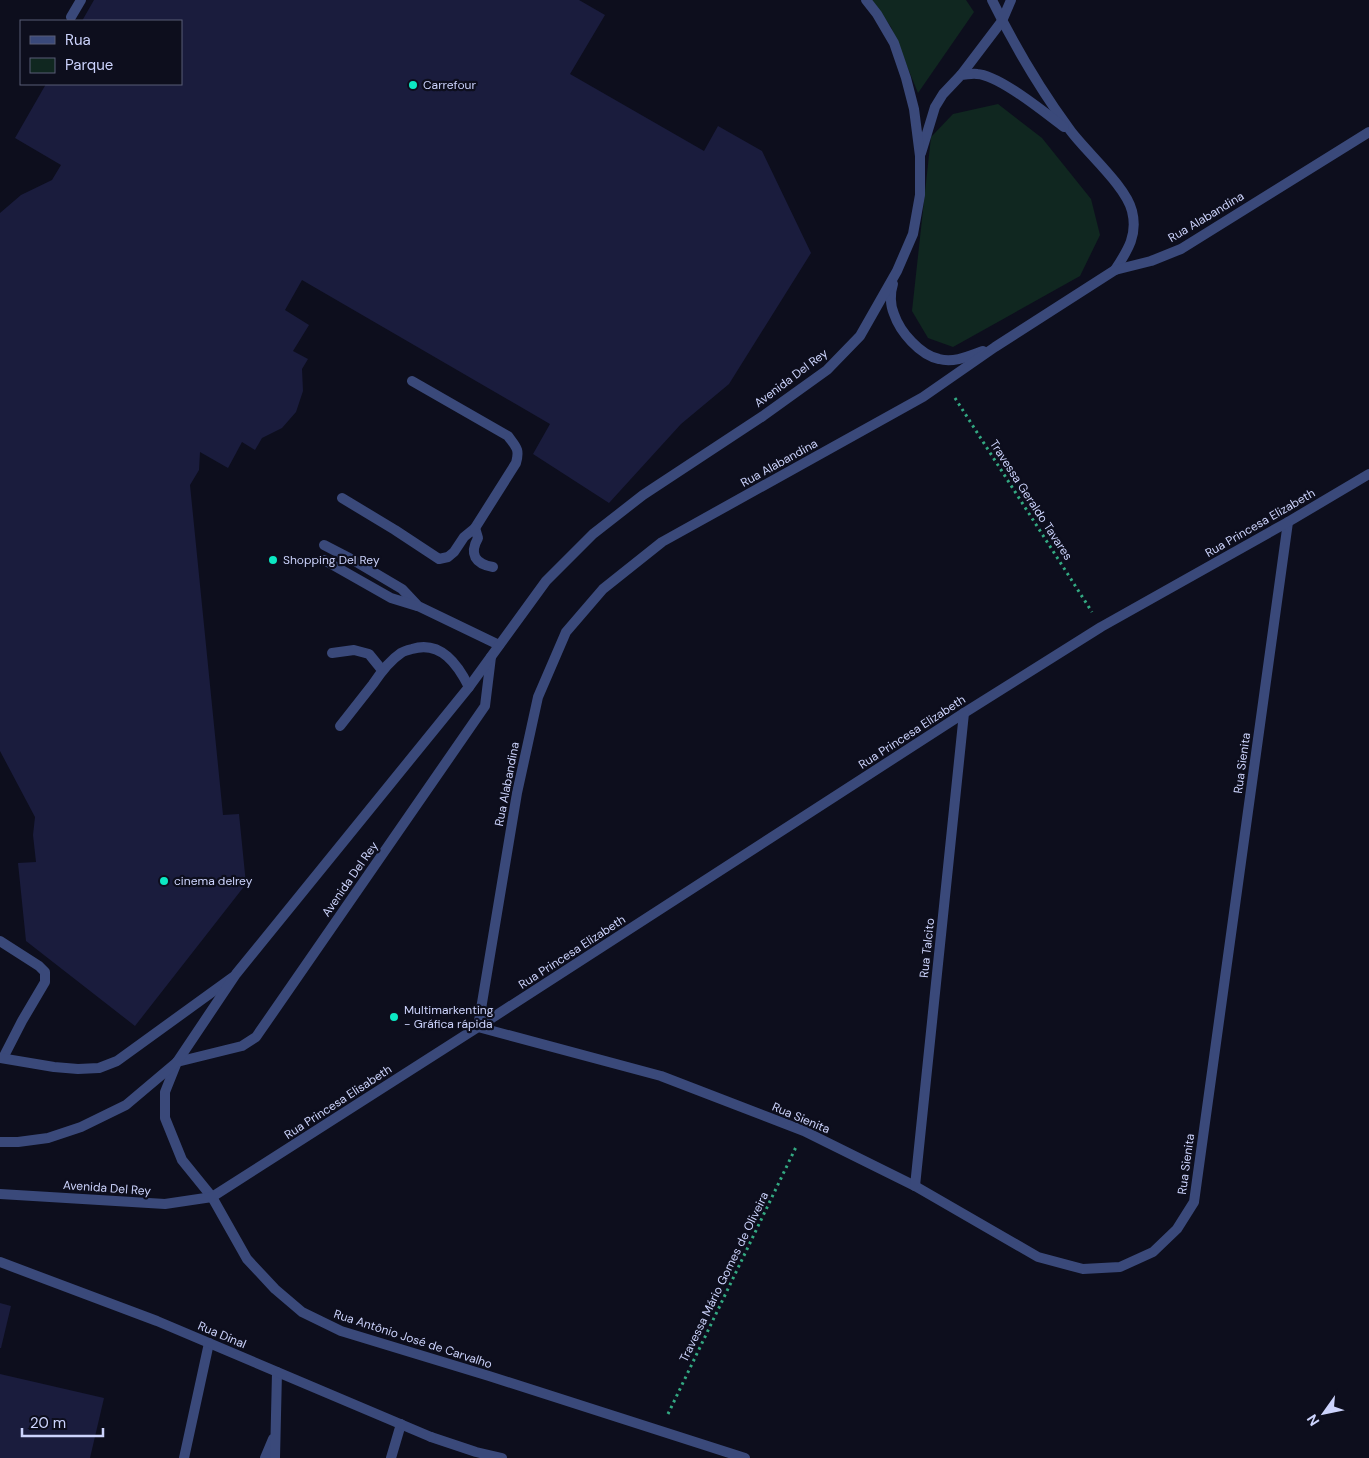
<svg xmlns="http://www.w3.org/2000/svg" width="1369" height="1458" font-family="'DM Sans',sans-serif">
<rect width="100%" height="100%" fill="#0d0e1d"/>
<g fill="#102720">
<path d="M872,0H966L974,12L918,93L891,27Z"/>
<path d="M998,104L1042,138L1091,199L1100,235L1080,276L953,347L928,338L912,311L931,137L953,114Z"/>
</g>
<g fill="#1a1c3d">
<path d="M94,0H579L605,15L570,74L704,151L718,126L762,151L811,253L729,384L681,424L609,503L533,454L550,424L302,280L285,310L309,325L293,351L308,359L302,369L303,391L296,412L282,428L262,438L255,450L242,442L228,468L200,452L199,470L190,485L223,815L239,814L246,884L135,1026L26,941L18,863L36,862L33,835L35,817L0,751V213L21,195L52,180L61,165L15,138L46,84H181V21H82Z"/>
<path d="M0,1303L11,1306L1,1348H0Z"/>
<path d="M0,1374L104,1398L90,1458H0Z"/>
</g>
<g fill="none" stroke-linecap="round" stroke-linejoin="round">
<g stroke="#33a982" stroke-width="3" stroke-dasharray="2.5 4" stroke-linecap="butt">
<path d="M955,398L1092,612"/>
<path d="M668,1414L796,1147"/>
</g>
<g stroke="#3a497a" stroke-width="10">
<path d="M71,17L81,0"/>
<path d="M342,498L395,530L439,559L448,557L454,552L464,537L475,528L516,463C520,449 516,447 508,436L412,381"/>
<path d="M475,528L478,538C469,554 475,564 493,567"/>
<path d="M324,545L353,560L402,589L418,606L499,645"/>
<path d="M324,560L391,598L417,606"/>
<path d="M332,653L354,650L369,654L382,670"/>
<path d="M340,726C351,712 362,698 373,684C381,672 389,661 401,653C404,651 408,650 412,649C441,640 458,665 469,687"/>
<path d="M0,941L39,966L45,972V982L22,1021L3,1058"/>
<path d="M0,1058L54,1067L78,1069L99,1068L117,1061L233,977"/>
<path d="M177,1062L242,1046L256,1037L485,706L491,657"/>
<path d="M431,1437L476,1452L502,1458"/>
<path d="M184,1458L209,1343"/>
<path d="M265,1458L273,1439"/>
<path d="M275,1458L277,1372"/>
<path d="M391,1458L401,1424"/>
</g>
<g stroke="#3a497a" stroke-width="10">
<path d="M478,1027L661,1076L804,1131L915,1186L1038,1257L1083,1269L1120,1267L1153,1252L1177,1229L1194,1202L1288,522"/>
<path d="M478,1027L964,713L1101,627L1288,522L1369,474"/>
<path d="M177,1062L165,1092V1118L182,1160L212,1197L247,1259L275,1289L302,1312L341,1331L489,1376L745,1458"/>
<path d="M915,1186L964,713"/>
<path d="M0,1262L157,1321L431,1437"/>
</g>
<g stroke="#3a497a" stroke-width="10">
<path d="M992,0C1014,45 1040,89 1070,130C1086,152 1126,186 1132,211C1138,235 1128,250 1115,270"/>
<path d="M961,75L1002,21L1011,0"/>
<path d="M921,153L935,107L943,94L961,75C966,75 972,73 977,74C999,75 1045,113 1064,127"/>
<path d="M893,284C890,293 890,305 894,314C900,332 920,355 939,359C954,363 969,356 983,351"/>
<path d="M0,1142H18L48,1138L81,1127L126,1105L177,1062L236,974L469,687L546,581L593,534L643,495L763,416L827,370L860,336L897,271L913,234L920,195V156L914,109L906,78L894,43L877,14L866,0"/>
<path d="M0,1194L165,1204L212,1197L478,1027L517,793L538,697L566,632L603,589L662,542L923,397L995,347L1115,270L1151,261L1181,249L1369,132"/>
</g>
</g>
<g fill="#0ce8c3" stroke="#0d0e1d" stroke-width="2">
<circle cx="413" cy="85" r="5"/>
<circle cx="273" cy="560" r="5"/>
<circle cx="164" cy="881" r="5"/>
<circle cx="394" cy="1017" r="5"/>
</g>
<g text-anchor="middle" stroke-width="4.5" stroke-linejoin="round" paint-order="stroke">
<g font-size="12" fill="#ccd3fc" stroke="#0d0e1d" text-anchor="start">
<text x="423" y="89">Carrefour</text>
<text x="283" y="564">Shopping Del Rey</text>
<text x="174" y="885">cinema delrey</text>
<text x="404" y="1014">Multimarkenting<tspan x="404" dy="14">- Gráfica rápida</tspan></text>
</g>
<g font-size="12" fill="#ccd3fc" stroke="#0d0e1d">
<text transform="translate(1206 217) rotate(-31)" y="4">Rua Alabandina</text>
<text transform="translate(791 378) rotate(-37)" y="4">Avenida Del Rey</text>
<text transform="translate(779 463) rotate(-29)" y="4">Rua Alabandina</text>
<text transform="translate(1031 500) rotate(57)" y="4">Travessa Geraldo Tavares</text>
<text transform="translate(1260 523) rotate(-30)" y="4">Rua Princesa Elizabeth</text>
<text transform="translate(912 732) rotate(-33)" y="4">Rua Princesa Elizabeth</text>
<text transform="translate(1242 763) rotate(-82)" y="4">Rua Sienita</text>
<text transform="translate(507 784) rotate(-79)" y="4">Rua Alabandina</text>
<text transform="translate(350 879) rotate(-55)" y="4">Avenida Del Rey</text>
<text transform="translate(927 948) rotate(-84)" y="4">Rua Talcito</text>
<text transform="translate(572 952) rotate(-33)" y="4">Rua Princesa Elizabeth</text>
<text transform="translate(338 1102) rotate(-33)" y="4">Rua Princesa Elisabeth</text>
<text transform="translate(801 1118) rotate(23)" y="4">Rua Sienita</text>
<text transform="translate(1186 1164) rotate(-82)" y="4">Rua Sienita</text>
<text transform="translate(107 1188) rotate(4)" y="4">Avenida Del Rey</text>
<text transform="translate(724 1277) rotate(-64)" y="4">Travessa Mário Gomes de Oliveira</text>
<text transform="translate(222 1335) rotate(23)" y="4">Rua Dinal</text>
<text transform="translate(413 1339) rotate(18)" y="4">Rua Antônio José de Carvalho</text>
</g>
</g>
<rect x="20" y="20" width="162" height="65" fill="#0d0e1d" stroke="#595d76"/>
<rect x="30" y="36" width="25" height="8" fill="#3a497a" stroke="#595d76"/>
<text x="65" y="45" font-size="15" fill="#ccd3fc">Rua</text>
<rect x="30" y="58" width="25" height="15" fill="#102720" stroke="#595d76"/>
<text x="65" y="70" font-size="15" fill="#ccd3fc">Parque</text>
<g transform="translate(1324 1413) rotate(237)" stroke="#0d0e1d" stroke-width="4" paint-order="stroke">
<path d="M0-4L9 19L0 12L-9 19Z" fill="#ccd3fc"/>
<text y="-8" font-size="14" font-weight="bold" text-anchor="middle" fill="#ccd3fc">N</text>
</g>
<path d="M22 1428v8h81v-8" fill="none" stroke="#ccd3fc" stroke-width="2.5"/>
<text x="30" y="1428" font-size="15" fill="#ccd3fc" stroke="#0d0e1d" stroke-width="4" paint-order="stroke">20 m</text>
</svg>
